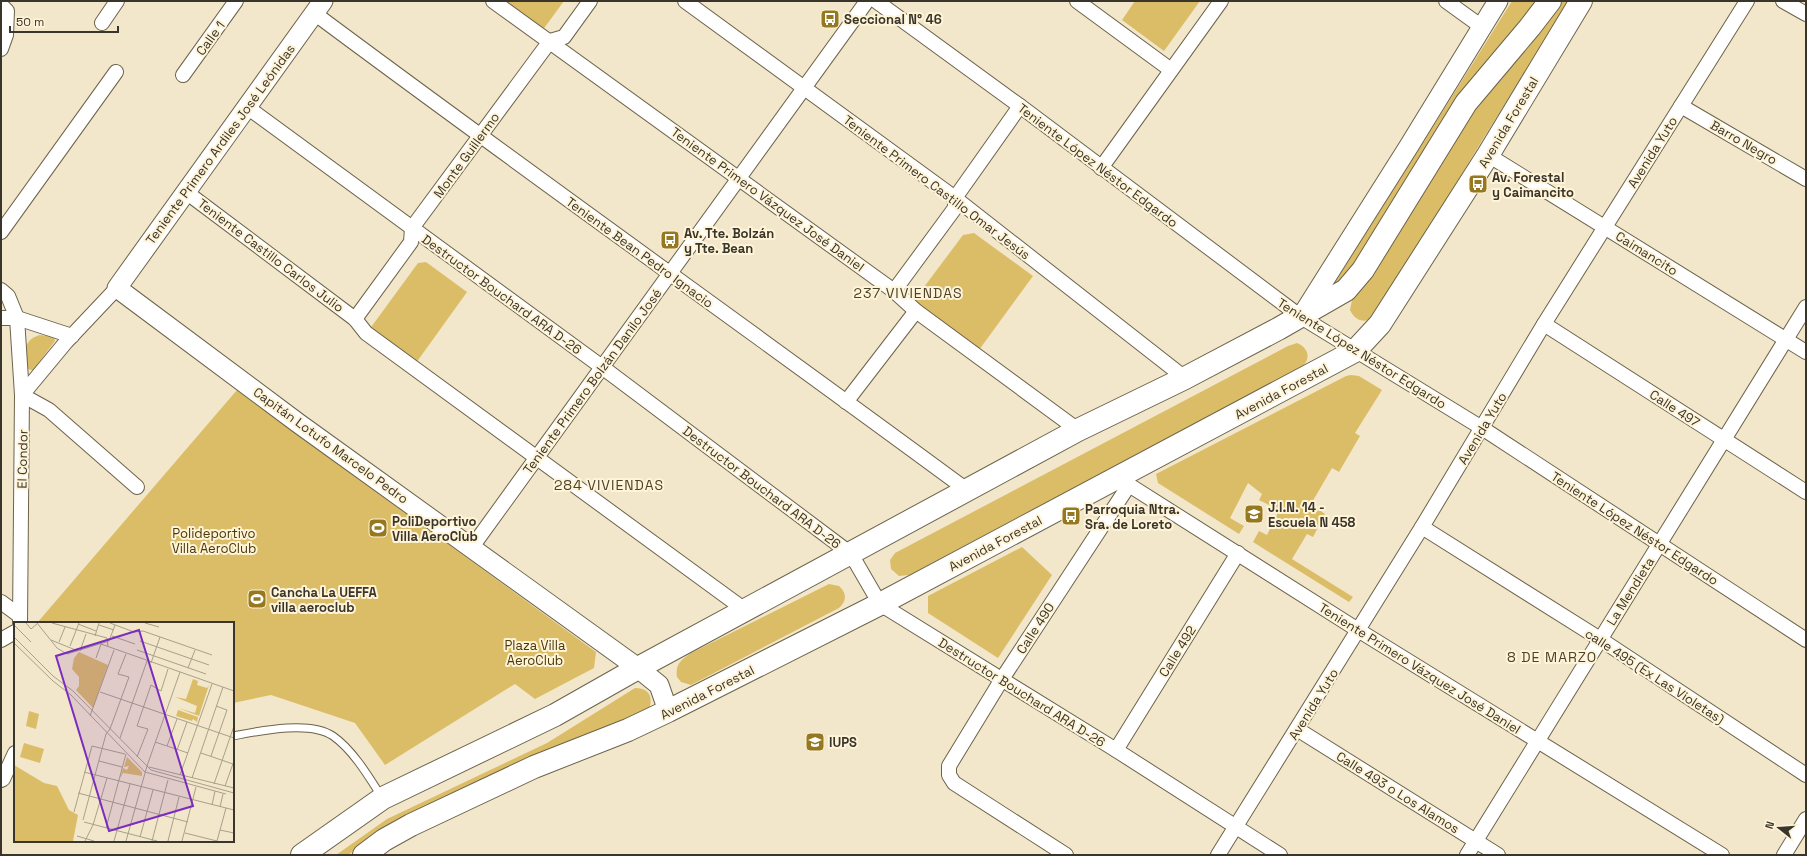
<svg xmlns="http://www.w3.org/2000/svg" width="1807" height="856" font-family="'Space Grotesk',sans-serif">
<rect width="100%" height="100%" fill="#f2e7cb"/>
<g fill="#dcbd67">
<path d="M503,1H564L542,31Z"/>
<path d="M1135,1H1200L1164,51L1122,20Z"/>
<path d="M1512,1H1539L1360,262L1331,289Z"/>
<path d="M1560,1H1569L1483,139L1377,314C1368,324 1356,323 1350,310L1352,300L1478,103L1528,48Z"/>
<path d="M974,233L1033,276L979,350L912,303L963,235Z"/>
<path d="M426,262L467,292L416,363L369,330L418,263Z"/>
<path d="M40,335L54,337L55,341L33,370H31L28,369C24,354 22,340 40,335Z"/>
<path d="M1297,343C1309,348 1311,359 1302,367L909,575L899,576L891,569L890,560L895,553L1288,346Z"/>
<path d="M1351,375L1359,376L1382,390L1355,433L1360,436L1339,472L1332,468L1311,504L1325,514L1313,537L1307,534L1292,559L1353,597L1349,602L1253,542L1259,531L1267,535L1279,510L1259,500L1262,494L1248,483L1230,518L1244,526L1239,534L1158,483L1156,474L1346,376Z"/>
<path d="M237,390L596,652L594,668L535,699L515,684L385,765L355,723L271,695L233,703V623H37Z"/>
<path d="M1022,547L1052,575L998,658L928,613V596Z"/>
<path d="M829,584L839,586C847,593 847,601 839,608L691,685L681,682L677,677C675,664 681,660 691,653Z"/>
<path d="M635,688C650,688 653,697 649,710L392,823L348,855H336L387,819L547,743Z"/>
</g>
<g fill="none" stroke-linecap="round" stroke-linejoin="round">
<g stroke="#6c634a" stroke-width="9">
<path id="lane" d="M233,736C259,731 310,720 333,736C353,750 369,777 381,796"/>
</g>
<g stroke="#6c634a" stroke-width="16">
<g id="street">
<path d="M493,1L894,291L916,311L1078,430"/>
<path d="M685,1L955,198L1185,378"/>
<path d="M876,1L1020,106L1301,317L1482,428L1806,640"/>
<path d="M1077,1L1171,70"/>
<path d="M1446,1L1482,27"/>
<path d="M1783,1L1806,14"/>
<path d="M1,5L7,11L6,35L1,49"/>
<path d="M314,13C530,174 750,330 967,490"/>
<path d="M102,23L117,1"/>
<path d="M183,75L236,1"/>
<path d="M1681,106L1806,179"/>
<path d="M247,107L602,367L851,554L880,604L1116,750L1280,855"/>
<path d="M1488,155L1806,352"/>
<path d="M1101,168L1221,1"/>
<path d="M186,192L355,319L366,333L745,610"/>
<path d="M1,232L116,72"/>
<path d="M117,288L66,342L22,395L49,410L137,487"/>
<path d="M1,290L8,296L17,318L22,395L20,623"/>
<path d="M894,291L955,208V198L1020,106"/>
<path d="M1,318H17L72,336"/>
<path d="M355,319L411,242L412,228L550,41L564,37L590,1"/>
<path d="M1544,324L1806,492"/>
<path d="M846,402L916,311"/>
<path d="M1125,473L1129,485L1358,630L1722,855"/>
<path d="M1422,527L1600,639L1806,775"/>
<path d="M472,547L867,1"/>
<path d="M1,602L20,616"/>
<path d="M1,640L15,632"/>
<path d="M1297,729L1498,855"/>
<path d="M1116,750L1238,553"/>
<path d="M1,780L3,779L15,753"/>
<path d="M1066,855L954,783L949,775V766L1002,679L1129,485"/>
<path d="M1218,855L1422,527L1544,324L1747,1"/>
<path d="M1467,855L1806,307"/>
<path d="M1784,855L1806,819"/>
</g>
</g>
<g stroke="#6c634a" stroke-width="21">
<g id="secondary">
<path d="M323,1L117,288L298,423L638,668L659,685L668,711"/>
<path d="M1301,317L1409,146L1498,1"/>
</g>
</g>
<g stroke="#6c634a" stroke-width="24">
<g id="primary">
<path d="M302,855L383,798L555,715L638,668L1078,430L1185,378L1278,329L1346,290L1363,270L1466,103L1530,27L1550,1"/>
<path d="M364,855L384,840L411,825L534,767L628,730L668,711L880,604L1355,351L1380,324L1488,155L1581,1"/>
</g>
</g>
<use href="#lane" stroke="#fff" stroke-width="7"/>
<use href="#street" stroke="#fff" stroke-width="14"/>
<use href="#secondary" stroke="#fff" stroke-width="19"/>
<use href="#primary" stroke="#fff" stroke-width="22"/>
</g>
<defs>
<g id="bus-square" transform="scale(1)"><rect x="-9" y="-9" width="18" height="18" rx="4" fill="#967820" stroke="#fff4d8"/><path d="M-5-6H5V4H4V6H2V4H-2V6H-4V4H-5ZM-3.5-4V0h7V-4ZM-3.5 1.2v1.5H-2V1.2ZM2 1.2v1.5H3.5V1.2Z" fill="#fff"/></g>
<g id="school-square" transform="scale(1)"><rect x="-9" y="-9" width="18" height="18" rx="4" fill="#967820" stroke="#fff4d8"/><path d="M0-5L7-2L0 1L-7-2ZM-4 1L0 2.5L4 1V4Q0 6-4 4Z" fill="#fff"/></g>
<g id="stadium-square" transform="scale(1)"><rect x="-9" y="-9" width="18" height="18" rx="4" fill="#967820" stroke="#fff4d8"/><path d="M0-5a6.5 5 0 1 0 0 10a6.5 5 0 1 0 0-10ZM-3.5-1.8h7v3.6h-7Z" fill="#fff"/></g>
</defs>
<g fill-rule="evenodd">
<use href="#bus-square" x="830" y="19"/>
<use href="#bus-square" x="1478" y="184"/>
<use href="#bus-square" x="670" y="240"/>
<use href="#school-square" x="1254" y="514"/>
<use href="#bus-square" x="1071" y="516"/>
<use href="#stadium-square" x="378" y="528"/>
<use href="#stadium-square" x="257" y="599"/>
<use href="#school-square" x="815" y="742"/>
</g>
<g text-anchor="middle" stroke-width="4" stroke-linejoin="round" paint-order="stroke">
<g font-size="13" font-weight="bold" fill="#39352a" stroke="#fff4d8" text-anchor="start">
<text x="844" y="24">Seccional N° 46</text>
<text x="1492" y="182">Av. Forestal<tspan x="1492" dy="15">y Caimancito</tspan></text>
<text x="684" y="238">Av. Tte. Bolzán<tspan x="684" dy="15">y Tte. Bean</tspan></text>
<text x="1268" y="512">J.I.N. 14 -<tspan x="1268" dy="15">Escuela N 458</tspan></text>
<text x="1085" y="514">Parroquia Ntra.<tspan x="1085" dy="15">Sra. de Loreto</tspan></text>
<text x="392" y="526">PoliDeportivo<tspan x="392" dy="15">Villa AeroClub</tspan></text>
<text x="271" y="597">Cancha La UEFFA<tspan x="271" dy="15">villa aeroclub</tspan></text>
<text x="829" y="747">IUPS</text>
</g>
<g font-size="13" fill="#39352a" stroke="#fff4d8">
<text transform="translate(210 38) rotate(-54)" y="5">Calle 1</text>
<text transform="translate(1508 122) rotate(-59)" y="5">Avenida Forestal</text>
<text transform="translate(1744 142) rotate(30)" y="5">Barro Negro</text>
<text transform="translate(220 144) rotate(-54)" y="5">Teniente Primero Ardiles José Leónidas</text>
<text transform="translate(1652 152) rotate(-58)" y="5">Avenida Yuto</text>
<text transform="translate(466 155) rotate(-54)" y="5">Monte Guillermo</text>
<text transform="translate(1098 165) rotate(37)" y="5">Teniente López Néstor Edgardo</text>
<text transform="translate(937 187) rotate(37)" y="5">Teniente Primero Castillo Omar Jesús</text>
<text transform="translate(768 199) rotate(36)" y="5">Teniente Primero Vázquez José Daniel</text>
<text transform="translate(640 252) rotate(36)" y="5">Teniente Bean Pedro Ignacio</text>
<text transform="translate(1647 253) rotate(32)" y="5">Caimancito</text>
<text transform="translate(271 255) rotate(37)" y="5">Teniente Castillo Carlos Julio</text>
<text transform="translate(502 294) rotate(36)" y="5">Destructor Bouchard ARA D-26</text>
<text transform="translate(1362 353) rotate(32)" y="5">Teniente López Néstor Edgardo</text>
<text transform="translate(592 381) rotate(-54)" y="5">Teniente Primero Bolzán Danilo José</text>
<text transform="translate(1281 391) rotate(-28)" y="5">Avenida Forestal</text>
<text transform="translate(1675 408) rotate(33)" y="5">Calle 497</text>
<text transform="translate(1482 428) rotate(-59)" y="5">Avenida Yuto</text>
<text transform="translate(331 445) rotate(36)" y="5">Capitán Lotufo Marcelo Pedro</text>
<text transform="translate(22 459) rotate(-89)" y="5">El Condor</text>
<text transform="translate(762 487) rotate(37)" y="5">Destructor Bouchard ARA D-26</text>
<text transform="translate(1635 528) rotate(33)" y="5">Teniente López Néstor Edgardo</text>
<text transform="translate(995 543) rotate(-28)" y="5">Avenida Forestal</text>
<text transform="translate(1630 591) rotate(-58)" y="5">La Mendieta</text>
<text transform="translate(1035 628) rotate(-57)" y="5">Calle 490</text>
<text transform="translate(1177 651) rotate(-58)" y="5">Calle 492</text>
<text transform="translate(1420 668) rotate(32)" y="5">Teniente Primero Vázquez José Daniel</text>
<text transform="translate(1655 676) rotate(33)" y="5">calle 495 (Ex Las Violetas)</text>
<text transform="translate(707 692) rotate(-27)" y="5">Avenida Forestal</text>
<text transform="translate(1022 692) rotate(32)" y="5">Destructor Bouchard ARA D-26</text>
<text transform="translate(1313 704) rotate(-58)" y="5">Avenida Yuto</text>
<text transform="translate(1398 792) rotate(32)" y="5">Calle 493 o Los Alamos</text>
</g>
<g font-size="13" fill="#48390b" stroke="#fff4d8">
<text x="214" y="538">Polideportivo<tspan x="214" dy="15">Villa AeroClub</tspan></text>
<text x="535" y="650">Plaza Villa<tspan x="535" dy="15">AeroClub</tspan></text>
</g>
<g font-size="14" letter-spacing="1" fill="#4a422a" stroke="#fff4d8">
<text x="908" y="298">237 VIVIENDAS</text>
<text x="609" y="490">284 VIVIENDAS</text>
<text x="1552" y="662">8 DE MARZO</text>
</g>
</g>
<g transform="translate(14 622)">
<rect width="220" height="220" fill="#f2e7cb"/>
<path d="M65,30L94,43L79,86L62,68L65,64V55L58,47L60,36ZM179,57L184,59L183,63L193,66L195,63L185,94L164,86L181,91L183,84L161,75L172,77ZM164,88L184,95L183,100L179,97L178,99L162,94ZM15,89L25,92L22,107L12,104ZM10,121L30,127L26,141L6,135ZM113,135L128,150V154L109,151L106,157L109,146L113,148L115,144L110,145ZM0,143L30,161L43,164L55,188L64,193L59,219H0Z" fill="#dcbd67"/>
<path fill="none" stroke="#a8a08b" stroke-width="1" d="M12,1L17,7L24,1M23,1L43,26L53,32L95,19L101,3M38,1L93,16L94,25M96,1L120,10L129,9L198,33M131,1L145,5M64,2L82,9M0,3L17,20M85,3L100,8M81,14L85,1M98,14L121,22M0,15L39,54L59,69L137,148L220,171M37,18L64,29M126,19L195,43M45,20L51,5M0,21L39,59L57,73L131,150L212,172M56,24L65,1M123,28L192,52M66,29L72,12M82,36L87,22L220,69M137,41L146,15M174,46L181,28M86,70L220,116M76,94L100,28M106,116L133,39M141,120L174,131M153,124L163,97M163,128L173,100M187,131L219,142M197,134L213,88L202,84M123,135L134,107L123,104L137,63L147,69L154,47M85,139L108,145M135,145L220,166M70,150L220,188M166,153L198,62M178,156L209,65M200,162L220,104M211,164L220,139M64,171L174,200M198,183L201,169M206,185L209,172M60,190L78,124L111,132M69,198L92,112L96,107L115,55L104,52L112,32M70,200L143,219M92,206L112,132M206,208L220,211M171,211L203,219M63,214L80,219M126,215L139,168M71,219L79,203L93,156M100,219L116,162M112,219L133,144L166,50M138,219L154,158M154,219L165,175M168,219L182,165M203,219L212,186"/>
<path fill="#7b2cbf" fill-opacity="0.15" stroke="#7b2cbf" stroke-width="2" d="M125,8L179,184L95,209L42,34Z"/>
<rect width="220" height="220" fill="none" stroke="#39352a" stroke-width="2"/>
</g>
<rect width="1807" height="856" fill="none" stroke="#39352a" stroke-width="4"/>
<g transform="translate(1779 828) rotate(287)" stroke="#fff4d8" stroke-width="3" paint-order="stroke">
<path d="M0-3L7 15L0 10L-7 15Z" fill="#39352a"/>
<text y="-6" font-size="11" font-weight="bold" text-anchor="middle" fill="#39352a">N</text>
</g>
<path d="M10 26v6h108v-6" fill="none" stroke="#39352a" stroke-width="2"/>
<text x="16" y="26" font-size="12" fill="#39352a" stroke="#fff4d8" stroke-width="3" paint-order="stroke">50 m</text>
</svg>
